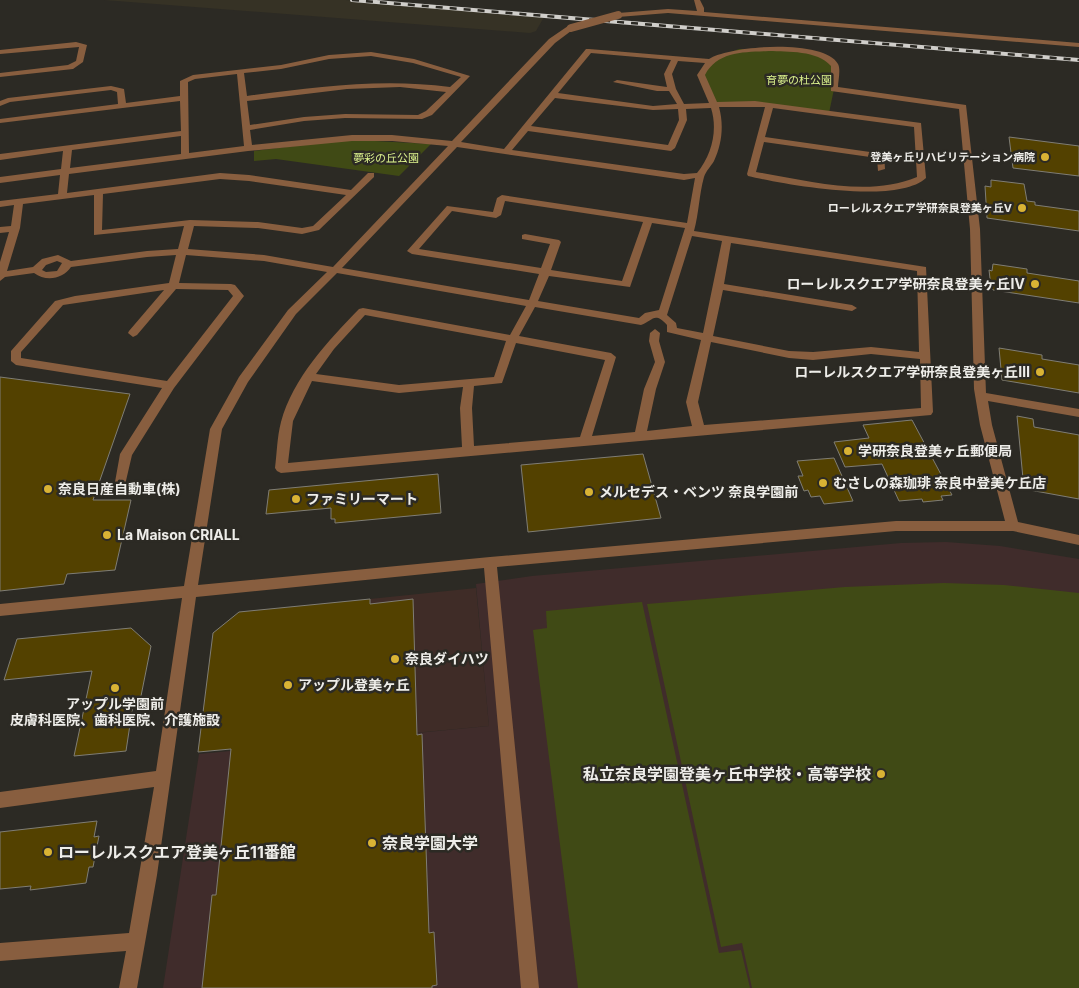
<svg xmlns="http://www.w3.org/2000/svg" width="1079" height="988" font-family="Inter,'Noto Sans JP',sans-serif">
<rect width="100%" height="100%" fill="#2c2a24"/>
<path fill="#3f2c27" d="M476,588L489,726L371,737L370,599Z"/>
<path fill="#363225" d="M104,0H346L544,17L536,31L530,33Z"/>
<path fill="#402c2b" d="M946,542L1000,546L1079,559V988H163L199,754L489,726L476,584L532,576L901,543Z"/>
<g fill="#404a15">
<path d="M739,49C767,49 815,45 835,66L834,89L829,113L769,106L714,105L704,86L705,67L714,58Z"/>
<path d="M335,141H375L431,144L399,176L276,159L254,161V151Z"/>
<path d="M944,583L1004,585L1079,593V988H752L742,943L721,947L647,604L845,587Z"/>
<path d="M642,602L719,953L741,950L750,988H578L533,630L547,628L546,611Z"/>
</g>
<g fill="#534100" stroke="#7f7d75">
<path d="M1009,137L1079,146V176L1013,168Z"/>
<path d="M991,180L1024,184L1027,201L1035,202V205L1079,211V231L987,218L985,186L991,187Z"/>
<path d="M993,264L1027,269V273L1079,281V303L993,290L991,287L989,270L992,271Z"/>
<path d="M999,348L1042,355V359L1079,365V393L1002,380Z"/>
<path d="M0,377L130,394L93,500H131L115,570L67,574L64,584L0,591Z"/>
<path d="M1017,416L1033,419L1034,427L1079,435V499L1024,489Z"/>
<path d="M912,420L952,495L941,496L943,500L923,502L922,499L899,501L882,464L845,467L834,442L869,438L863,425Z"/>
<path d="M643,454L661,518L528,532L521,465Z"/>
<path d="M834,458L853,501L824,504L820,496L811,497L808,490L804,491L798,476H803L797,461Z"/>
<path d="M438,474L441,513L335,523V519H331V508L266,514L269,490Z"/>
<path d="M370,599V604L413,599L417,735L422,734L429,933L434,932L437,985L432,986V988H202L212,895H216L231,749L198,752L213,633L239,612Z"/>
<path d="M131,628L151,646L141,696L134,698L126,751L74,756L92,671L4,680L17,639Z"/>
<path d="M97,821L94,837L99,836L93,867H89L86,883L30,890L31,886L0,889V832Z"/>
</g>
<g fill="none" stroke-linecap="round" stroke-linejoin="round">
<g fill="#885e3f" fill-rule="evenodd">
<path d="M694,0H700L704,8V12L1079,43V47L668,13L618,17L615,15L618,13L668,9L697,11Z"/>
<path d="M568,26L575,28L555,43L461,142L504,149L586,49H589L709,59C731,45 824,39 838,64C841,70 838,81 838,87L966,105L980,229L986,393L1079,409V417L988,401L992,425L1018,522L1079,535V545L1013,531H896L497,567L539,988H521L484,568L196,597L157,875L137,988H119L126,951L0,961V943L129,933L154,787L0,808V792L156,771L182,598L0,616V604L184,586L210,429L239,377L288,310L327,272L264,261L186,255L179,283L231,284L235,285L244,296L174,388L132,455L125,485H117L115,482L120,454L162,388L16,365L11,361V351L55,301L75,296L169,283L176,255L147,257L71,267C63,279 46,282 34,273L5,277L0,281V262L9,232L0,233V227L11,226L14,205L0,207V201L58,194L60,175L0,183V177L61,169L63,151L0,160V154L181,131L180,101L0,123V119L118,104L117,92L111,90L10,102L0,106V101L8,98L111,86L124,89L126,103L180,96V81L193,75L281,65L329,55L371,52L414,59L470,76L432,115L422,119L345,118L304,121L250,130L252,145L352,135H392L452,141L549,39ZM769,51C788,52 817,50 831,66V91L959,109L970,229L974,389L980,425L1005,521H896L490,557L198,585L222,429L248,382L296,314L337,273L526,306L510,335L363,308L359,309C328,341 293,378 281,422C277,437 277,453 275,468L277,471L281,473L931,415L933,412L926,267L694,231C699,213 699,195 704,177C706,171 711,166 714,161C722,144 724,125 719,107H765L747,174L748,176C786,185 897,205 926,178L921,123L755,101L717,102L705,75C717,51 745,52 769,51ZM591,53L671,60L664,74L667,87L617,80L613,82L657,91H669L677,104L653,106L558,93ZM371,56L413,63L461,77L450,87C381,78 315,87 247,96L244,73L281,69L329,59ZM678,61L705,63L697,75L709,103L684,104L676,89L672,74ZM237,74L244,146L189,153L188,82L195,79ZM400,87L446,92L426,111L418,115L345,114L304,117L250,125L247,101L347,89ZM555,98L653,110L678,109L679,120L668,145L531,126ZM711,108C718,130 712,155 697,173L684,174L512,150L528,131L671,151L675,148L687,120L686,109ZM773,108L914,127L917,177C867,198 808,180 756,172L764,142L877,158L878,171L885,169L884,154L765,137ZM181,136V154L70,168L72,150ZM352,141H392L448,146L333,267L264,255L188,249L194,226L258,228L302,234L319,230L374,177V173H368L351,190L249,175L220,173L67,193L69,174L248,151ZM457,147L684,180L695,178L687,223L502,195L497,198L493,212L447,206L407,251L412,254L539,274L529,300L342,268ZM220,179L249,181L346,195L313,226L302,228L258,222L190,220L102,230L103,194ZM94,195V235L184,226L178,249L147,251L71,261L58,255L42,259L33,267L7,271L20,228L23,204ZM505,201L643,222L622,281L551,270L561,242L559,240L525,234L522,235V239L550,244L541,268L419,249L452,211L496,218L501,215ZM652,223L685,228L659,310L645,313L639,318L538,301L549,276L630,287ZM692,236L722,241L703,333L677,328L676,323L667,315ZM731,243L917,271L919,352L871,347L813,352L789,351L713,336L723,290L852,311L857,308L852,305L724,284ZM57,261L62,263L57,271L46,272L42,270L46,265ZM176,289L228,290L233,296L167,381L21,358V352L63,305L164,290L129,331L128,333L133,337L137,335ZM535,307L641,325C653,321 654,311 667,325V332L701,340L686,402L692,426L647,431L656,389L665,362L659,341L660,333L655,329L650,333L649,341L655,362L644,389L635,432L592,436L616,357L611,353L519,336ZM365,315L506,341L494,377L399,385L316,374L334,349ZM711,342L789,358L813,360L871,354L920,359L921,408L704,425L698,402ZM516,343L605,360L580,437L474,446L472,408L474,386L502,383ZM312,381L399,393L463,387L460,408L462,447L288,463L293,421Z"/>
<path d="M76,42L87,45L83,62L73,69L0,77V73L68,65L76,61L79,47L0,54V50Z"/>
</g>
<g stroke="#d0ceca" stroke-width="4">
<path id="rail" d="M352,0L1079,60"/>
</g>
<use href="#rail" stroke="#2c2a24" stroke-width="2.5" stroke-dasharray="7" stroke-linecap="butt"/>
<path stroke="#885e3f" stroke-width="8" d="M571,28L618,15"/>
</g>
<g fill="#d9b334" stroke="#2c2a24" stroke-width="2">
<circle cx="1045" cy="157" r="5"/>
<circle cx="1022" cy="208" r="5"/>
<circle cx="1035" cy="284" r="5"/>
<circle cx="1040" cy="372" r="5"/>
<circle cx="848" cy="451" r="5"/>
<circle cx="823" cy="483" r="5"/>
<circle cx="48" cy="489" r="5"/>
<circle cx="589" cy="492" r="5"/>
<circle cx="296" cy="499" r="5"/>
<circle cx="107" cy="535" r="5"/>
<circle cx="395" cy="659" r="5"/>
<circle cx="288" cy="685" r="5"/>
<circle cx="115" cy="688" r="5"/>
<circle cx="881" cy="774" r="5"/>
<circle cx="372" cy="843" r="5"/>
<circle cx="48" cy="852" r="5"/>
</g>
<g text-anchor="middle" stroke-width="5" stroke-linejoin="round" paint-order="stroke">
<g font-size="11" fill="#daf08c" stroke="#2c2a24">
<text x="799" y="84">育夢の杜公園</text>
<text x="386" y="162">夢彩の丘公園</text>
</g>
<g font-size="11" font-weight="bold" fill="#eeede9" stroke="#2c2a24" text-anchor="end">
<text x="1035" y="161">登美ヶ丘リハビリテーション病院</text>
<text x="1012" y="212">ローレルスクエア学研奈良登美ヶ丘Ⅴ</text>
</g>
<g font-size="14" font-weight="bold" fill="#eeede9" stroke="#2c2a24" text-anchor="start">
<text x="1025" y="289" text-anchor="end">ローレルスクエア学研奈良登美ヶ丘Ⅳ</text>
<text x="1030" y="377" text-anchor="end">ローレルスクエア学研奈良登美ヶ丘Ⅲ</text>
<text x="858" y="456">学研奈良登美ヶ丘郵便局</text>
<text x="833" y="488">むさしの森珈琲 奈良中登美ケ丘店</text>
<text x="58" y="494">奈良日産自動車(株)</text>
<text x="599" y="497">メルセデス・ベンツ 奈良学園前</text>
<text x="306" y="504">ファミリーマート</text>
<text x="117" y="540">La Maison CRIALL</text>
<text x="405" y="664">奈良ダイハツ</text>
<text x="298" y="690">アップル登美ヶ丘</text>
<text x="115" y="709" text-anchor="middle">アップル学園前<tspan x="115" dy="16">皮膚科医院、歯科医院、介護施設</tspan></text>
</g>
<g font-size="16" font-weight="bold" fill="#eeede9" stroke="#2c2a24" text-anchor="start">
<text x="871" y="780" text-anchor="end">私立奈良学園登美ヶ丘中学校・高等学校</text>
<text x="382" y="849">奈良学園大学</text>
<text x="58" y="858">ローレルスクエア登美ヶ丘11番館</text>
</g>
</g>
</svg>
